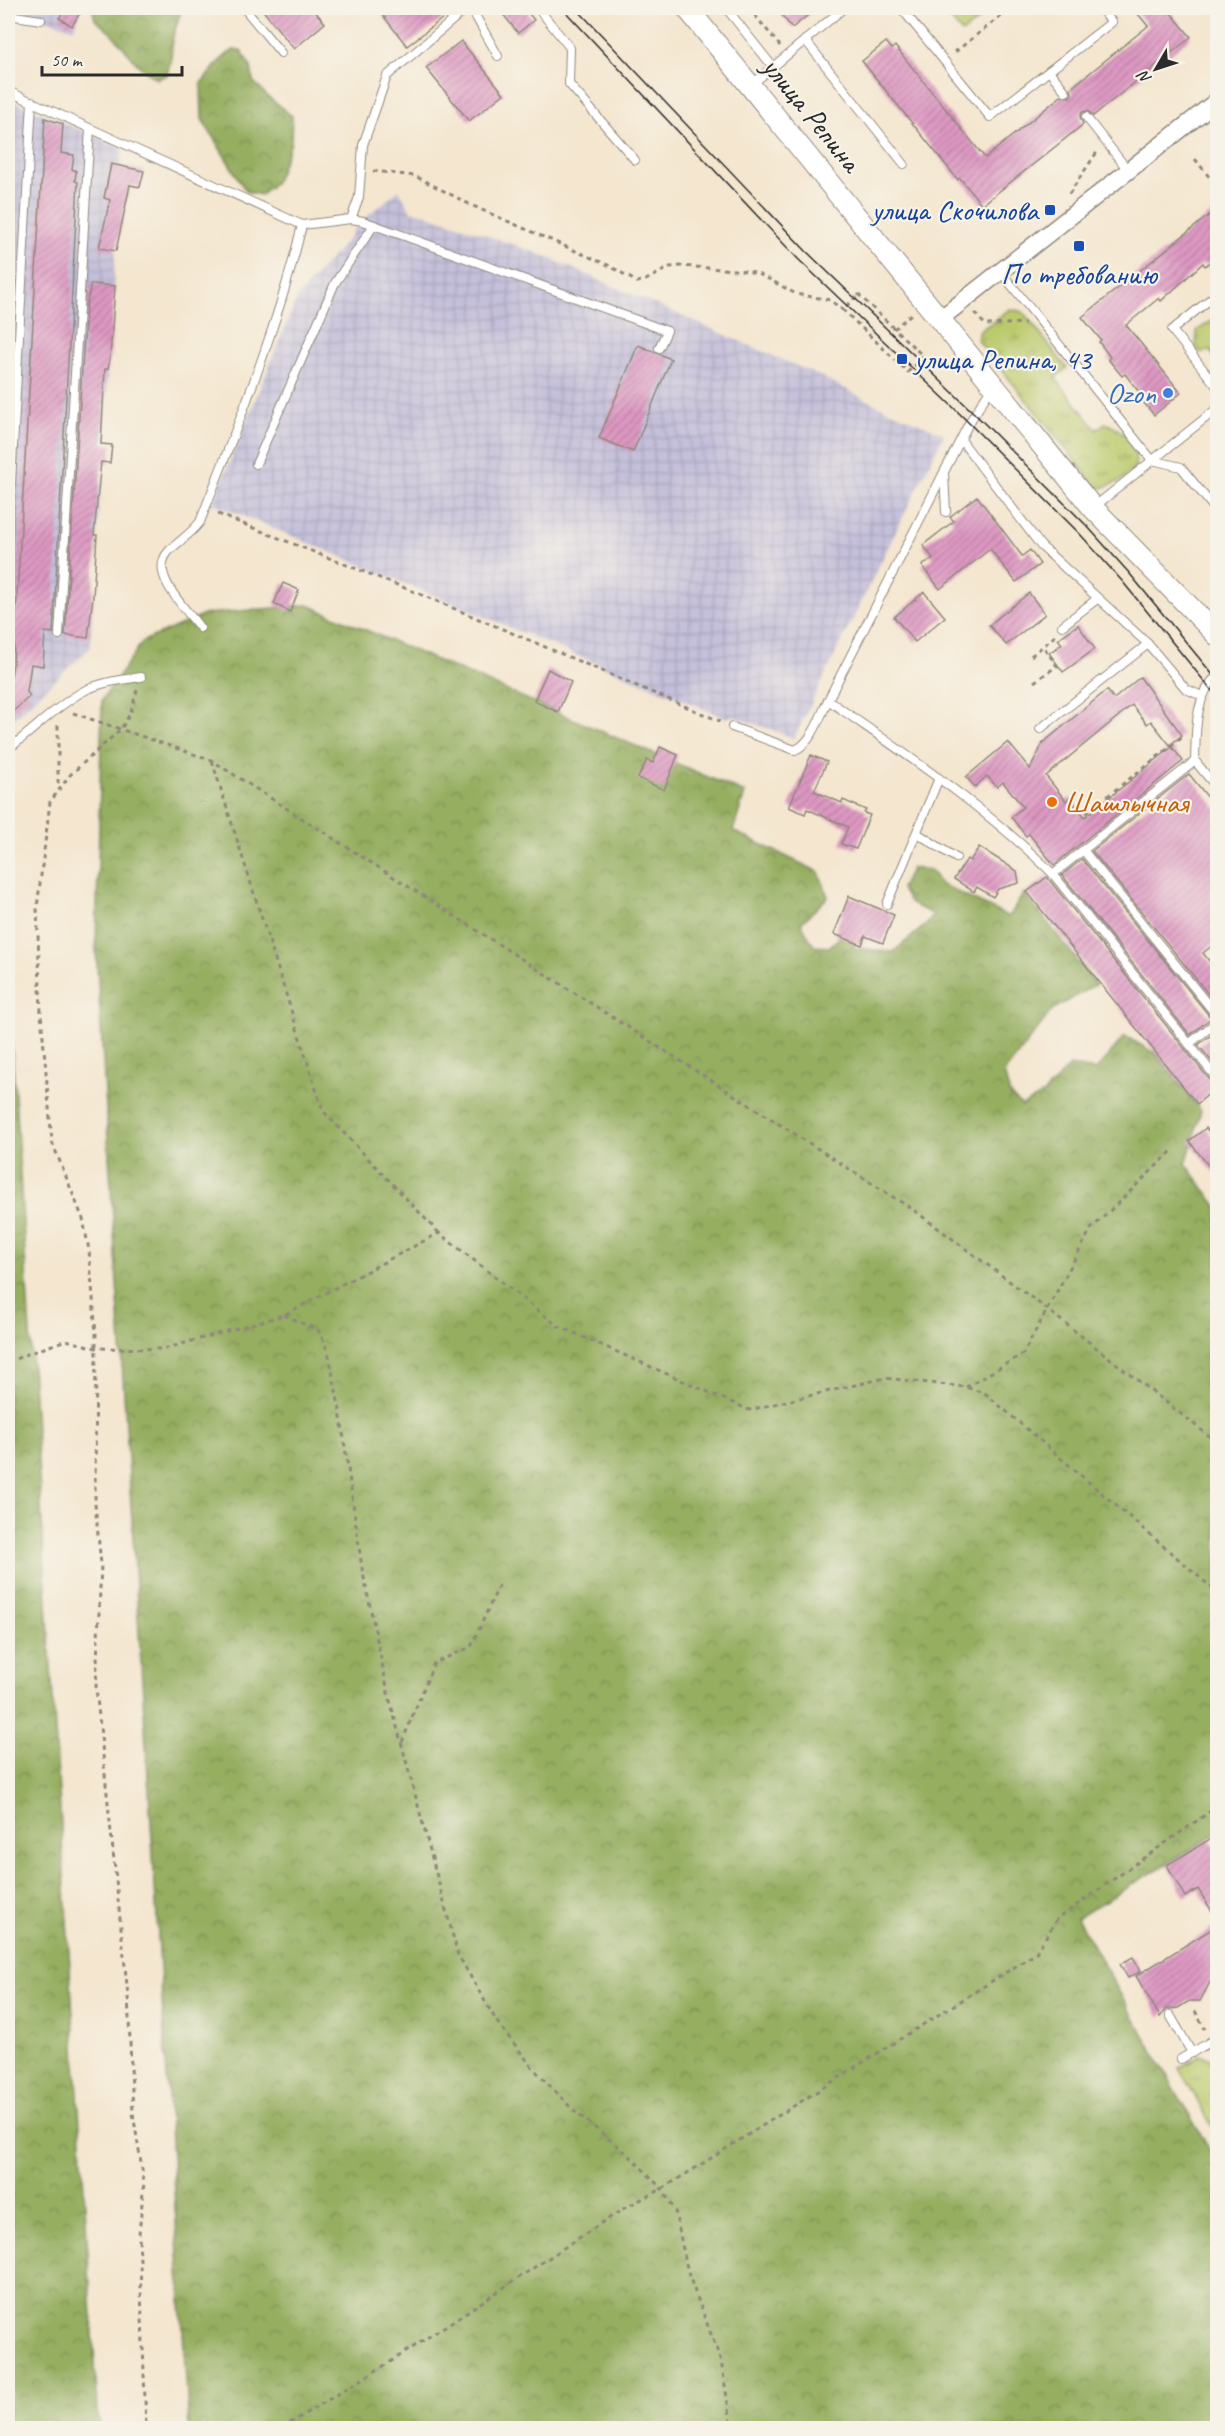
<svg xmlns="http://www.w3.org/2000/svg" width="1225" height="2436" font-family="Caveat,sans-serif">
<defs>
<pattern id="industrial-grid" width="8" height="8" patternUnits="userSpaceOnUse" patternTransform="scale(1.5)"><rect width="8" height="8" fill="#c5c0da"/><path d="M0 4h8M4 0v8" fill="none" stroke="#a9a5bb"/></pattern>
<pattern id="grass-tufts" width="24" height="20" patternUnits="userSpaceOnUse" patternTransform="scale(1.5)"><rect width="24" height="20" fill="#bcca6d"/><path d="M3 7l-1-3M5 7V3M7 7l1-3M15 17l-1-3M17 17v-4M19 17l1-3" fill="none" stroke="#99a45a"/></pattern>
<pattern id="forest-crowns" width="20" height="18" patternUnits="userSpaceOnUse" patternTransform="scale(1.5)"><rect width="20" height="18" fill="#95ae60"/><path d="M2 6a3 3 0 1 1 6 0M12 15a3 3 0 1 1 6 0" fill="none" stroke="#7a8e4f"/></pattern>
<pattern id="building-hatch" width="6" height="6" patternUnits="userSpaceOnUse" patternTransform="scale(1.5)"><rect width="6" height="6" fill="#de99c3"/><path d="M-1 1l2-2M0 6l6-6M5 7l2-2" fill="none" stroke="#b47d9f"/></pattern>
</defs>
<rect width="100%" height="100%" fill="#f7f3e8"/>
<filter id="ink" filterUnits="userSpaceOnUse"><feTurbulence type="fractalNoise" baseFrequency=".0167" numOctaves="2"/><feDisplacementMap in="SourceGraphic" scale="12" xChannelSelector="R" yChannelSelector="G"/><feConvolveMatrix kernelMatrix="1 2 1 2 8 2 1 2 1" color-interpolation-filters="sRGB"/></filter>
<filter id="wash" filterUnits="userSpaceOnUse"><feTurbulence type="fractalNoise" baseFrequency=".008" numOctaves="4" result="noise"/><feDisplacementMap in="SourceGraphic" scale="24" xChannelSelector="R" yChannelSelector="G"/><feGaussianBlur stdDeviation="1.35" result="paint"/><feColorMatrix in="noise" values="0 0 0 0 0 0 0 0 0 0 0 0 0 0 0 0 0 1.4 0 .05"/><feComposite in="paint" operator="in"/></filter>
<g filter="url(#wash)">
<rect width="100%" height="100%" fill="#f4e6cf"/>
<g fill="url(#industrial-grid)">
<path d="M14,8H82L74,29Z"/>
<path d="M8,99L122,148L90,648L8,723V231L10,188L8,187Z"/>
<path d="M399,190L411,211L423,213L535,252L822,377L873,403L944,434L794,738L733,716L726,718L213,503L298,296L348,239L358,224Z"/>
</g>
<g fill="url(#grass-tufts)" stroke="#747a4c" stroke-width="1.5">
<path d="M1010,309L1023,312L1067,368L1055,378L1097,430L1105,423C1124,430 1139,446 1135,467L1120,481L1102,488L1096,486L977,339L980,331Z"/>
<path d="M1217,317V361L1210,351L1200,352L1196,346L1197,331Z"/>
<path d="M1201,2055L1211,2058L1217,2069V2135L1179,2068Z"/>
</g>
<g fill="url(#forest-crowns)" stroke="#606c46" stroke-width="1.5">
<path d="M92,8H182L173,36L171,58L167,75L156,79L138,65L113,35L95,19Z"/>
<path d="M234,50H241L251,67L253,81L266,95L292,116L291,143L276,181L261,195L248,192L244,188L202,119L201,83C213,71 220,57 234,50Z"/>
<path d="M308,605L745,793L733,831L819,872L828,897L801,923L814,946L829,947L842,935H853L854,948L893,952L927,924L933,914L911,904L901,888L912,868L931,870L940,884L1009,917L1024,893L1096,984L1052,1010L1004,1073L1010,1095L1022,1106L1043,1094L1070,1066L1096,1070L1125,1036L1155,1053L1201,1111L1186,1164L1217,1206V1833L1077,1918L1217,2163V2428H189L96,949L102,700L143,641L206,614Z"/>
<path d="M8,984L99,2428H8Z"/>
</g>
<path fill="#bcca6d" stroke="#747a4c" stroke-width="1.5" d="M941,8H994L962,33Z"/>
<g id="blocks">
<g fill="url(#building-hatch)">
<path d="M66,8H83L72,26L59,18Z"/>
<path d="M261,8H312L325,23L294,49Z"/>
<path d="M377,8H456L407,46Z"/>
<path d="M498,8H524L534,20L518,33Z"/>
<path d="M776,8H817L792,28Z"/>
<path d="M1133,8H1167L1191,37L1093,116L1088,111L1082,112L1080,117L1083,124L1080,127L982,205L960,178L958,180L862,61L886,42L892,49L895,46L985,158L1061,96L1070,97L1072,94L1071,88L1148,26Z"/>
<path d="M461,41L504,94L469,121L426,68Z"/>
<path d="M45,118L63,124L61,153L74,155L72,169L76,171L75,181L78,182L53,633L45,632L43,666L31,664L27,692L30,696L8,716V696L13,663Z"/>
<path d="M111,164L144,171L140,187L130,185L116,251L99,248L110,200L104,198Z"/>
<path d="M1218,208V256L1205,266L1203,263L1161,301L1159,298L1126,325L1181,393L1154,415L1144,403L1146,401L1125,374L1122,376L1108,359L1110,357L1099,342L1101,340L1082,317Z"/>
<path d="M91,284L115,286L110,358L108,369H105L101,444L112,445L110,463L101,462L99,481L94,535H97L93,597L88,638L65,635L86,306Z"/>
<path d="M638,345L671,359L633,452L599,438Z"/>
<path d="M977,496L1022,556L1030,550L1040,564L1016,582L990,549L940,589L922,566L933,558L923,545L954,521L950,517L952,515Z"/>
<path d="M283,583L299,590L290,612L274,604Z"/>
<path d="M924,592L945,617L915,642L894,617Z"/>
<path d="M1029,593L1045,614L1006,645L989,625Z"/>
<path d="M1078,625L1095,649L1063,672L1049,653L1062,644L1058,639Z"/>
<path d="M548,669L571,682L558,712L534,701Z"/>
<path d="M1140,677L1182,735L1170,745L1151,721L1147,724L1132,705L1046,776L1066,801L1070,798L1085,817L1172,747L1183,761L1054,865L1029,834L1026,836L1011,817L1023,807L1003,782L997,787L987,776L975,787L966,777L1008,742L1030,769L1043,743L1107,690L1114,699Z"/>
<path d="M660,747L678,755L664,790L638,778L647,760L653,763Z"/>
<path d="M811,755L827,762L814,791L842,803L843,800L866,810L864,813L870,815L856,849L841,844L848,827L807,809L805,814L789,807Z"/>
<path d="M1189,774L1218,810V941L1203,953L1218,972V1006L1092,851Z"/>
<path d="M979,847L1017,871L1019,883L998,889L993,897L977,887L974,892L954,879L967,859L970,861Z"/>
<path d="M1082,859L1211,1018L1190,1035L1062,875Z"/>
<path d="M1047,877L1213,1084L1218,1086L1197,1104L1027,892Z"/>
<path d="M849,896L894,915L883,943L865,936L862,945L834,934Z"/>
<path d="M1218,1030V1069L1198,1045Z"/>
<path d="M1206,1128L1218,1143V1178L1189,1141Z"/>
<path d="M1210,1839L1218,1851V1921L1198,1889L1185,1897L1167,1865Z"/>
<path d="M1218,1925V1967L1200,2001H1189L1178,2008L1167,2009L1160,2017L1136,1976Z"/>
<path d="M1133,1957L1141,1971L1128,1978L1120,1964Z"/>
</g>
</g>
</g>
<g filter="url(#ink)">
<use href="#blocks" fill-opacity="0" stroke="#90887d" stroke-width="1.5"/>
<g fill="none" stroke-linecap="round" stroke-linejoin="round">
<g stroke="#90887d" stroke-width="10">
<g id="service">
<path d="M244,8L281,53"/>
<path d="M471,8L498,56"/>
<path d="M538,8L570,48L569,84L635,160"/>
<path d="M726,8L773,67"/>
<path d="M901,8L990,117L1112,22L1100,8"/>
<path d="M8,15L41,20"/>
<path d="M805,40L904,164"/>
<path d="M1049,71L1066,92"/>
<path d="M751,85L844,8"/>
<path d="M8,91L302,225L351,219L363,221L667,331L659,348"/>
<path d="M1086,117L1128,170"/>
<path d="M351,219L359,197L363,145L387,76L467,8"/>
<path d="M1000,271L1152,460L1181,467L1218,513"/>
<path d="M1218,293L1172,330L1218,388"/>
<path d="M993,385L969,423L828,700C906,755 986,807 1053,874L1218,1080"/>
<path d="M961,440L1041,546L1148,644"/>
<path d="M256,464L335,283L374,225"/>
<path d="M944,474L946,512"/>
<path d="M1094,507L1218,408"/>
<path d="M8,538L32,101"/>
<path d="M1062,626L1097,599"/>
<path d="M200,628C187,609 147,574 169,551C179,541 191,534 200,522C238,424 278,327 302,225"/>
<path d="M59,635L90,129"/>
<path d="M1218,675C1194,696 1196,732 1195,761L1218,789"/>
<path d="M732,727L795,750C812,743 820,717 828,700"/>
<path d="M1040,729L1148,644L1186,689L1202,696"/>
<path d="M8,749C33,731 55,707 82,692C100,682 121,680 141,677"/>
<path d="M917,833L956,858"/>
<path d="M1083,850L1218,1017"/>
<path d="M1053,874L1195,761"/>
<path d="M887,904L939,778"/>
<path d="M1189,1044L1218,1021"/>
<path d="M1170,2015L1192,2053"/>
<path d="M1218,2037L1210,2042L1218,2054"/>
<path d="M1181,2059L1210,2042"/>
</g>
</g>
<g stroke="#90887d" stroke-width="19">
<path id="minor" d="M940,319L1218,100"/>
</g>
<g stroke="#90887d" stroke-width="23">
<path id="tertiary" d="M687,8L1093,508L1218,636"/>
</g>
<g stroke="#90887d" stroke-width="3" stroke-dasharray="4.5 4.5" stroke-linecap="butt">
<path d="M749,8L780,46"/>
<path d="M394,13L400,8"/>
<path d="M955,52L1011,8"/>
<path d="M1195,159L1218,188"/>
<path d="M373,171L415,176L473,206L610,266L637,282L646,280L670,267L681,266L748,271L763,276L796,294L830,300L843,310"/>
<path d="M1069,194L1097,152"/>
<path d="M858,294L923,356L908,372L843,310Z"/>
<path d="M975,313L985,325L1025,323"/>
<path d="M894,329L911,314"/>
<path d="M218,514L415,592L720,721"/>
<path d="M1031,656L1055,636"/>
<path d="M1034,682L1057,666L1043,646"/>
<path d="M137,690L131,712L121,729L70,775L50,802L37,908L41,1013L52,1142L83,1219L89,1250L96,1334L95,1504L101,1564L96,1688L128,1995L133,2113L144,2182L139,2234L146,2428"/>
<path d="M73,713L211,760L915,1211L1048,1310L1218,1443"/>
<path d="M58,725V788"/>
<path d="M212,761L323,1111L439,1233"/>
<path d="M1086,813L1184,736"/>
<path d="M284,1315L319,1331L328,1351L340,1411L362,1568L389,1697L458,1955L497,2022L533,2068L574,2111L630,2156L662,2189L675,2211L688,2273L721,2361L732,2428"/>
<path d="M8,1363L22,1356L66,1340L96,1348L164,1349L284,1315L439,1233L558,1326L749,1410L885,1378L966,1387L986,1394L1218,1593"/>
<path d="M966,1387L1023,1354L1091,1229L1174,1149"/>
<path d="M402,1742L434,1663L471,1647L499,1585"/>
<path d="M1195,2011L1205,2029"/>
<path d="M282,2428L395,2359L626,2207L662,2189L1035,1954L1057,1919L1218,1806"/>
</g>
<use href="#service" stroke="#fff" stroke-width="8"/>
<use href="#minor" stroke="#fff" stroke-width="16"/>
<use href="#tertiary" stroke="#fff" stroke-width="21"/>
<g stroke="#2b2b2b" stroke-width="1.5">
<path d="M562,8L798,259L954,408L1079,533L1122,581L1218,698"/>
<path d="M576,8L806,251L974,413L1087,526L1130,574L1218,681"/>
</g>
</g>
</g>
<g fill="#1a4fb4" stroke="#f7f3e8" stroke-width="2">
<rect x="1044" y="204" width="12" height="12" rx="3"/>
<rect x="1073" y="240" width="12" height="12" rx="3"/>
<rect x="896" y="353" width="12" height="12" rx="3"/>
</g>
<circle fill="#3f7fe0" stroke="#f7f3e8" stroke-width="2" cx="1168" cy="393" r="6"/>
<circle fill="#e8710a" stroke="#f7f3e8" stroke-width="2" cx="1052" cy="802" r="6"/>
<g text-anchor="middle" stroke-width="4.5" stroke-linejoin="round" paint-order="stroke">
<g font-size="30" fill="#2b2b2b" stroke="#f7f3e8">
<text transform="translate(812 114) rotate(51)" y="10">улица Репина</text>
</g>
<g font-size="30" fill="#164399" stroke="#f7f3e8" text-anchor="end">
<text x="1038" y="220">улица Скочилова</text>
<text x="1079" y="284" text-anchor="middle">По требованию</text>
<text x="914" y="369" text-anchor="start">улица Репина, 43</text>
</g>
<g font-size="30" fill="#366cbe" stroke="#f7f3e8" text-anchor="end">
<text x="1156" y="403">Ozon</text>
</g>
<g font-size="30" fill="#c56008" stroke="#f7f3e8" text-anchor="start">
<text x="1064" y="812">Шашлычная</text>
</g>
</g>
<rect width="1225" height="2436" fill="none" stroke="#f7f3e8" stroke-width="30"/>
<g transform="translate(1156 69) rotate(231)" stroke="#f7f3e8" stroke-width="4.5" paint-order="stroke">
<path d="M0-4.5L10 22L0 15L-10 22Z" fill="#2b2b2b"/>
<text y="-9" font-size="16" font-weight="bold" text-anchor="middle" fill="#2b2b2b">N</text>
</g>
<path d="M42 66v9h140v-9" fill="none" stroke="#2b2b2b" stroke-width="3"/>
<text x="51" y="66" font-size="18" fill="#2b2b2b" stroke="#f7f3e8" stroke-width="4.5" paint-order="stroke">50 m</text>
</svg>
